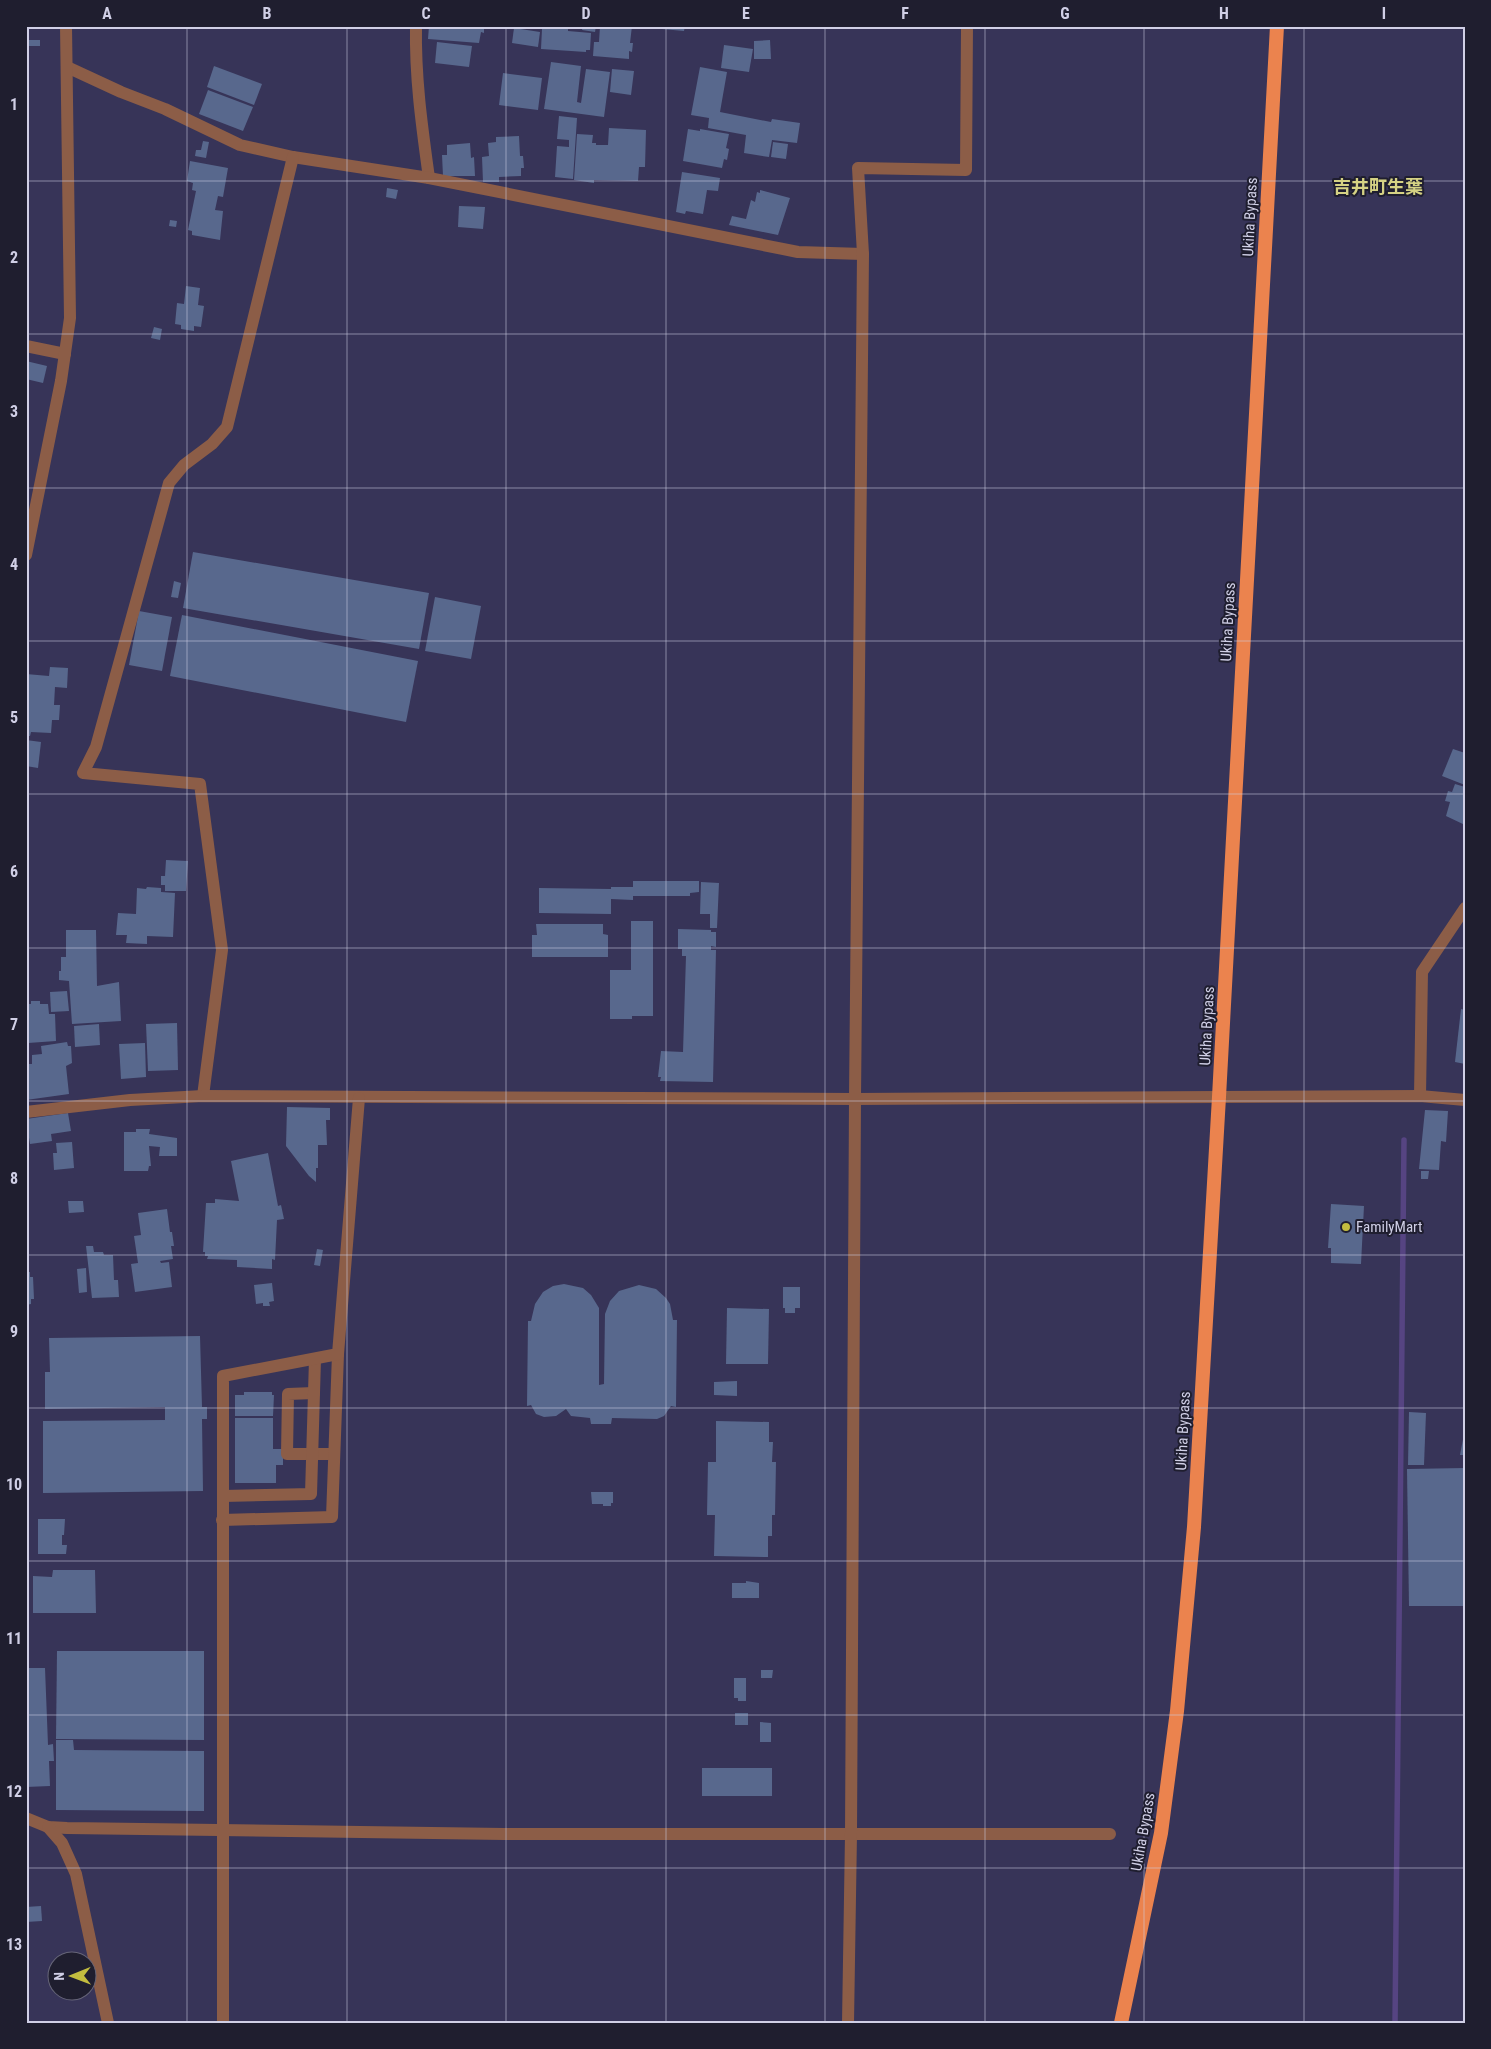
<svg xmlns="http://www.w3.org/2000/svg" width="1491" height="2049" font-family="'Roboto Condensed','Noto Sans JP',sans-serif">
<rect width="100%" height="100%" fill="#373458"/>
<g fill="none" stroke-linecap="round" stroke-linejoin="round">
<path stroke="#564482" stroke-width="5.5" d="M1395,2023L1404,1140"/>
</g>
<g fill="#58688d">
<path d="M429,26H484V33L481,32L479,43L428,39Z"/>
<path d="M537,26H568V31L591,33L590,50H586V52L541,49L542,29H537Z"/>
<path d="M583,26H596L595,32L582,30Z"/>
<path d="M600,26H632L630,43H633L632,52L629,51V59L593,56L594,42H599Z"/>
<path d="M662,26H685L684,31L662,29Z"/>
<path d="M514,28L540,32L538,47L512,43Z"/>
<rect x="26" y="40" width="14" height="6"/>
<path d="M770,40L771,59H754V41Z"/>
<path d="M437,42L472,46L469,67L435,63Z"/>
<path d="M724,45L753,49L749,72L721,68Z"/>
<path d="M551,62L581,66L577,102L581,103L586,69L610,72L604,117L544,109Z"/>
<path d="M214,66L262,84L254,105L207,87Z"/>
<path d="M700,67L727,72L720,112L771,122L772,119L800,123L797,143L772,140L769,157L744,153L746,135L708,128L709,118L691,115Z"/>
<path d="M612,69L634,71L631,95L610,92Z"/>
<path d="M503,73L542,78L538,110L499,105Z"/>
<path d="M208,90L253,107L243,131L199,114Z"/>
<path d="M559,116L577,118L573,179L555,177L557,146L569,147V140L557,139Z"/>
<path d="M609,128L646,130L645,167H639L638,181L594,180V183L574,180L577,134L593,135L592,143H596V145H608Z"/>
<path d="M688,129L700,131V129L729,134L726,148L729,149L727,160L724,159L722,168L683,161Z"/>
<path d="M519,136L520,156H523L524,168H521V176L499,177V182H483L482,157L489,156L488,143L496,142V137Z"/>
<path d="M203,141L209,142L206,158L195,156L196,150H201Z"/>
<path d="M773,142L788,144L786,159L771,157Z"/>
<path d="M470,143L471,158L474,157L475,176H443L442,155H447V145Z"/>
<path d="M190,161L228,168L223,197L218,196L215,210L223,211L220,240L192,235V231L188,230L196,191L192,190L193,183L187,181Z"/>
<path d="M682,172L720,178L718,191L707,190L703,214L686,211L685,214L676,212Z"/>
<path d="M387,188L398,190L396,199L386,197Z"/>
<path d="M760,190L790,198L778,235L729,225L732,216L746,219L751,200L755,202L757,192L760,193Z"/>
<path d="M459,206L485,207L483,229L458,227Z"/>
<path d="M170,220L177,221L176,227L169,226Z"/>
<path d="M186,286L200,288L198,305L204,306L201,327L194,326V331L181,329V325L175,324L177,303L184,304Z"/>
<path d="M154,327L162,329L160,340L151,338Z"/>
<path d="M26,361L47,366L43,383L26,379Z"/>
<path d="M193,552L429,593L419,649L183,608Z"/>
<path d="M174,581L181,583L178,598L171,597Z"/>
<path d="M435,597L481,606L471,659L425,651Z"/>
<path d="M139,611L172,617L162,671L129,665Z"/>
<path d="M182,615L418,661L406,722L170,676Z"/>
<path d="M50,667L68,668L67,688L55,687L54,705H60L59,720H52L51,733L31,732L30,736H26V674L49,676Z"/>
<path d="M26,740L41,742L38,768L26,766Z"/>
<path d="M1453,749L1465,753V785L1442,776Z"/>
<path d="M1455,784L1465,787V825L1446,816L1450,802L1445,801L1448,791L1452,792Z"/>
<path d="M166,860L188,861L186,891H165V885H161V876H165Z"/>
<path d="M633,881H699V892L690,893V896H633V900L611,899V914L539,913V888L611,889V887H633Z"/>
<path d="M701,882L719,883L717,928H710V914H700Z"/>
<path d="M147,887L161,888V892L175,893L173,937L147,936V944L126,943L127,935H116L118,913L136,914L137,888L146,889Z"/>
<path d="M631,921H653V1016H632V1019H610V970H631Z"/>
<path d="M536,924H603V934L608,935V957H532V935H537Z"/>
<path d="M678,929L711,930V932H716V947L711,946V950H716L713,1082L660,1081L661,1077H658L661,1051L683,1052L686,956H682V949H678Z"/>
<path d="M66,930H96L97,986L119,982L121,1021L72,1024L69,981L59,980V971H61V957H66Z"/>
<path d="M67,991L69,1011L51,1012L50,992Z"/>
<path d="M31,1001H40V1004H48L49,1014H55L56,1041L28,1043V1039H26V1004H31Z"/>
<path d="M1461,1009L1465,1010V1064L1455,1062Z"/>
<path d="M177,1023L178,1070L148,1071L146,1024Z"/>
<path d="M99,1024L100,1045L75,1047L74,1026Z"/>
<path d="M67,1042L68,1046H71L72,1063L66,1066L69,1094L26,1100V1076L29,1075L28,1064H32V1055L42,1054L41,1046Z"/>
<path d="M145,1043L146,1077L121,1079L119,1044Z"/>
<path d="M287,1107L330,1108V1120H326L327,1145H318V1168H316V1182L309,1176L286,1146Z"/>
<path d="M1425,1110L1448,1111L1446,1142L1441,1141L1439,1170L1419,1169Z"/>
<path d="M68,1113L71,1131L51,1134L52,1141L30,1144L26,1119Z"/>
<path d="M136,1129H150L149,1134L177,1138V1156H159L160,1147L149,1146L151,1166H149L148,1171H124V1132H136Z"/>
<path d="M72,1142L74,1168L54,1170L53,1153H57L56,1143Z"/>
<path d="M268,1153L278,1206L281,1205L284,1219L277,1220L275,1260L272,1259V1269L237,1267V1260L207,1259L208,1256H205V1252H203L206,1203H215V1199L239,1201L231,1161Z"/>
<path d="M1421,1171H1429L1428,1179H1421Z"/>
<path d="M68,1201H83L84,1212L69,1213Z"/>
<path d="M1331,1204L1364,1206L1361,1264L1331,1263V1248H1328Z"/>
<path d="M167,1209L170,1232H172L174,1246H171L173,1259L160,1261L161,1263L169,1262L172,1287L135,1292L131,1264L138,1263L134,1236L141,1235L138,1213Z"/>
<path d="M86,1246H93L94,1252H103L104,1255H113L114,1280H118L119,1297L92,1298Z"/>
<path d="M317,1249L323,1250L320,1266L314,1265Z"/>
<path d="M86,1268L87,1292L79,1293L77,1269Z"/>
<path d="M26,1272H30V1277H33L34,1299H31V1304L26,1305Z"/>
<path d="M272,1283L274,1301L269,1302L270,1306H263V1303L256,1304L254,1285Z"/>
<path d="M564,1284L583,1288L591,1295L599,1308V1385L604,1384L605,1314L610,1301L619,1291L639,1285L656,1289L666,1298L670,1304L673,1320H677L676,1407L671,1406L664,1416L657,1419L612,1418L611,1424H591L590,1418L571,1416L566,1409L556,1416L544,1417L536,1414L531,1405L527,1406L528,1321H531L535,1304L543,1292L553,1286Z"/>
<path d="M783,1287H800V1308H795V1313H785V1308H783Z"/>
<path d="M727,1308L769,1309L768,1364H726Z"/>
<path d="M200,1336L202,1407H207V1419H202L203,1491L43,1493V1421L165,1420V1407L45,1409V1372H50L49,1338Z"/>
<path d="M737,1381V1396L714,1395V1382Z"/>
<path d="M244,1392H272V1395H274L273,1416H235V1395H244Z"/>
<path d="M1409,1412L1426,1413L1424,1465H1408Z"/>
<path d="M235,1418H273V1449H283V1465H276V1483H235Z"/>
<path d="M716,1421L769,1422V1442H773L772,1462H776L775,1515H772V1536H768V1557L714,1556L715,1515H707L708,1462H716Z"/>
<path d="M1464,1434H1465V1455H1460Z"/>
<path d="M1465,1468V1606H1409L1407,1469Z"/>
<path d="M591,1492H613V1503H611V1506H603V1504H592Z"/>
<path d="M38,1519H65L64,1535H62V1545H67L66,1554H38Z"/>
<path d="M53,1570H95L96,1613H33V1576L52,1577Z"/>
<path d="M746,1581L759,1583V1598H732V1583H746Z"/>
<path d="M57,1651H204V1740L56,1739Z"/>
<path d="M26,1668H45L48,1745L53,1744L54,1761H49L50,1786L26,1787Z"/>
<path d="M761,1670H773L772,1678H761Z"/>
<path d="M734,1678H746V1701H738V1698H734Z"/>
<rect x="735" y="1713" width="13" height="12"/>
<path d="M760,1722L771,1723V1742H760Z"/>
<path d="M56,1740H73L74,1750L204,1751V1811L56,1810Z"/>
<rect x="702" y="1768" width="70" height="28"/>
<path d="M41,1906L42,1921L26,1922V1907Z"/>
</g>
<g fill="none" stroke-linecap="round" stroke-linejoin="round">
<g stroke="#8c5d47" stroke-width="12">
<path d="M314,1393L288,1394L287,1454H334"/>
<path d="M223,1496L311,1494L315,1359"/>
<path d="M222,1520L332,1517L338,1354"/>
</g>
<g stroke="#8c5d47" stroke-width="12">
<path d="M416,26C415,78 422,127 429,178"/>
<path d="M67,67L121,92L165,109L240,145L293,157L429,178L798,252L863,254"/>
<path d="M26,346L65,354"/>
<path d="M26,555L61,381L70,318L66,26"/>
<path d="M203,1096L222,950L200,784L83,773L96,747L169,483L184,465L212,444L227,427L293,157"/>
<path d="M1420,1096L1422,972L1465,908"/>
<path d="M26,1112L130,1100L203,1096L855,1099L1219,1097"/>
<path d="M26,1818L48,1827L67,1828L504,1834H1110"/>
<path d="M48,1827L62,1843L76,1874L108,2023"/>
<path d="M223,2023V1376L338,1354L359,1098"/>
<path d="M848,2023L851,1834L855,1099L863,254L858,168L966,170L967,26"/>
</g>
<path stroke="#8c5d47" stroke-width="12" d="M1219,1097L1420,1096L1465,1100"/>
<path stroke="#eb834e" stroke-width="14" d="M1121,2023L1161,1833L1177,1711L1194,1527L1219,1097L1277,26"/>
</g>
<path fill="none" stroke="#d0cfe6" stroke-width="1" stroke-opacity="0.55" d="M187,26V2023M347,26V2023M506,26V2023M666,26V2023M825,26V2023M985,26V2023M1144,26V2023M1304,26V2023M26,181H1465M26,334H1465M26,488H1465M26,641H1465M26,794H1465M26,948H1465M26,1101H1465M26,1255H1465M26,1408H1465M26,1561H1465M26,1715H1465M26,1868H1465"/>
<circle fill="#c3bd3f" stroke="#1f1e2f" stroke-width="2" cx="1346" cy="1227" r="5"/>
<g text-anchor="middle" stroke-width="4" stroke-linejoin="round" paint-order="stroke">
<g font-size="15" fill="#d0cfe6" stroke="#1f1e2f">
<text transform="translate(1250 217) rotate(-87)" y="5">Ukiha Bypass</text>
<text transform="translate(1228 622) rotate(-87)" y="5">Ukiha Bypass</text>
<text transform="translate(1207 1026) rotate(-87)" y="5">Ukiha Bypass</text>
<text transform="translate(1183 1431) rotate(-87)" y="5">Ukiha Bypass</text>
<text transform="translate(1143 1832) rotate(-80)" y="5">Ukiha Bypass</text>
</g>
<g font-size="15" fill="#d0cfe6" stroke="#1f1e2f" text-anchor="start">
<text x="1356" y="1232">FamilyMart</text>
</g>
<g font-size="18" font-weight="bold" fill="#d5d284" stroke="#1f1e2f">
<text x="1378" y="193">吉井町生葉</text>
</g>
</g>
<rect width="1491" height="2049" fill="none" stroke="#1f1e2f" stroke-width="55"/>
<g transform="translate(72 1976) rotate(269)"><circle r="24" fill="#1f1e2f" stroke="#666578"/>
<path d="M0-4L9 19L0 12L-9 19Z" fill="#c3bd3f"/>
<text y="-8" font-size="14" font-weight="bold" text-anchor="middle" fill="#d0cfe6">N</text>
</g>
<rect x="28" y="28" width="1436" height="1994" fill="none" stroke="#d0cfe6" stroke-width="2"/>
<g font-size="16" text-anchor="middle" font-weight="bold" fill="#d0cfe6">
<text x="107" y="19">A</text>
<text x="267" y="19">B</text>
<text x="426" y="19">C</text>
<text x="586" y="19">D</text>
<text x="746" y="19">E</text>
<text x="905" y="19">F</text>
<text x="1065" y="19">G</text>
<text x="1224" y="19">H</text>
<text x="1384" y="19">I</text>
<text x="14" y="110">1</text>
<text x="14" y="263">2</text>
<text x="14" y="417">3</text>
<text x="14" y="570">4</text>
<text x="14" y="723">5</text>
<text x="14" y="877">6</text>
<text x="14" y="1030">7</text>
<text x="14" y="1184">8</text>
<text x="14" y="1337">9</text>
<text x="14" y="1490">10</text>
<text x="14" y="1644">11</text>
<text x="14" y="1797">12</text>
<text x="14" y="1950">13</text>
</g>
</svg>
